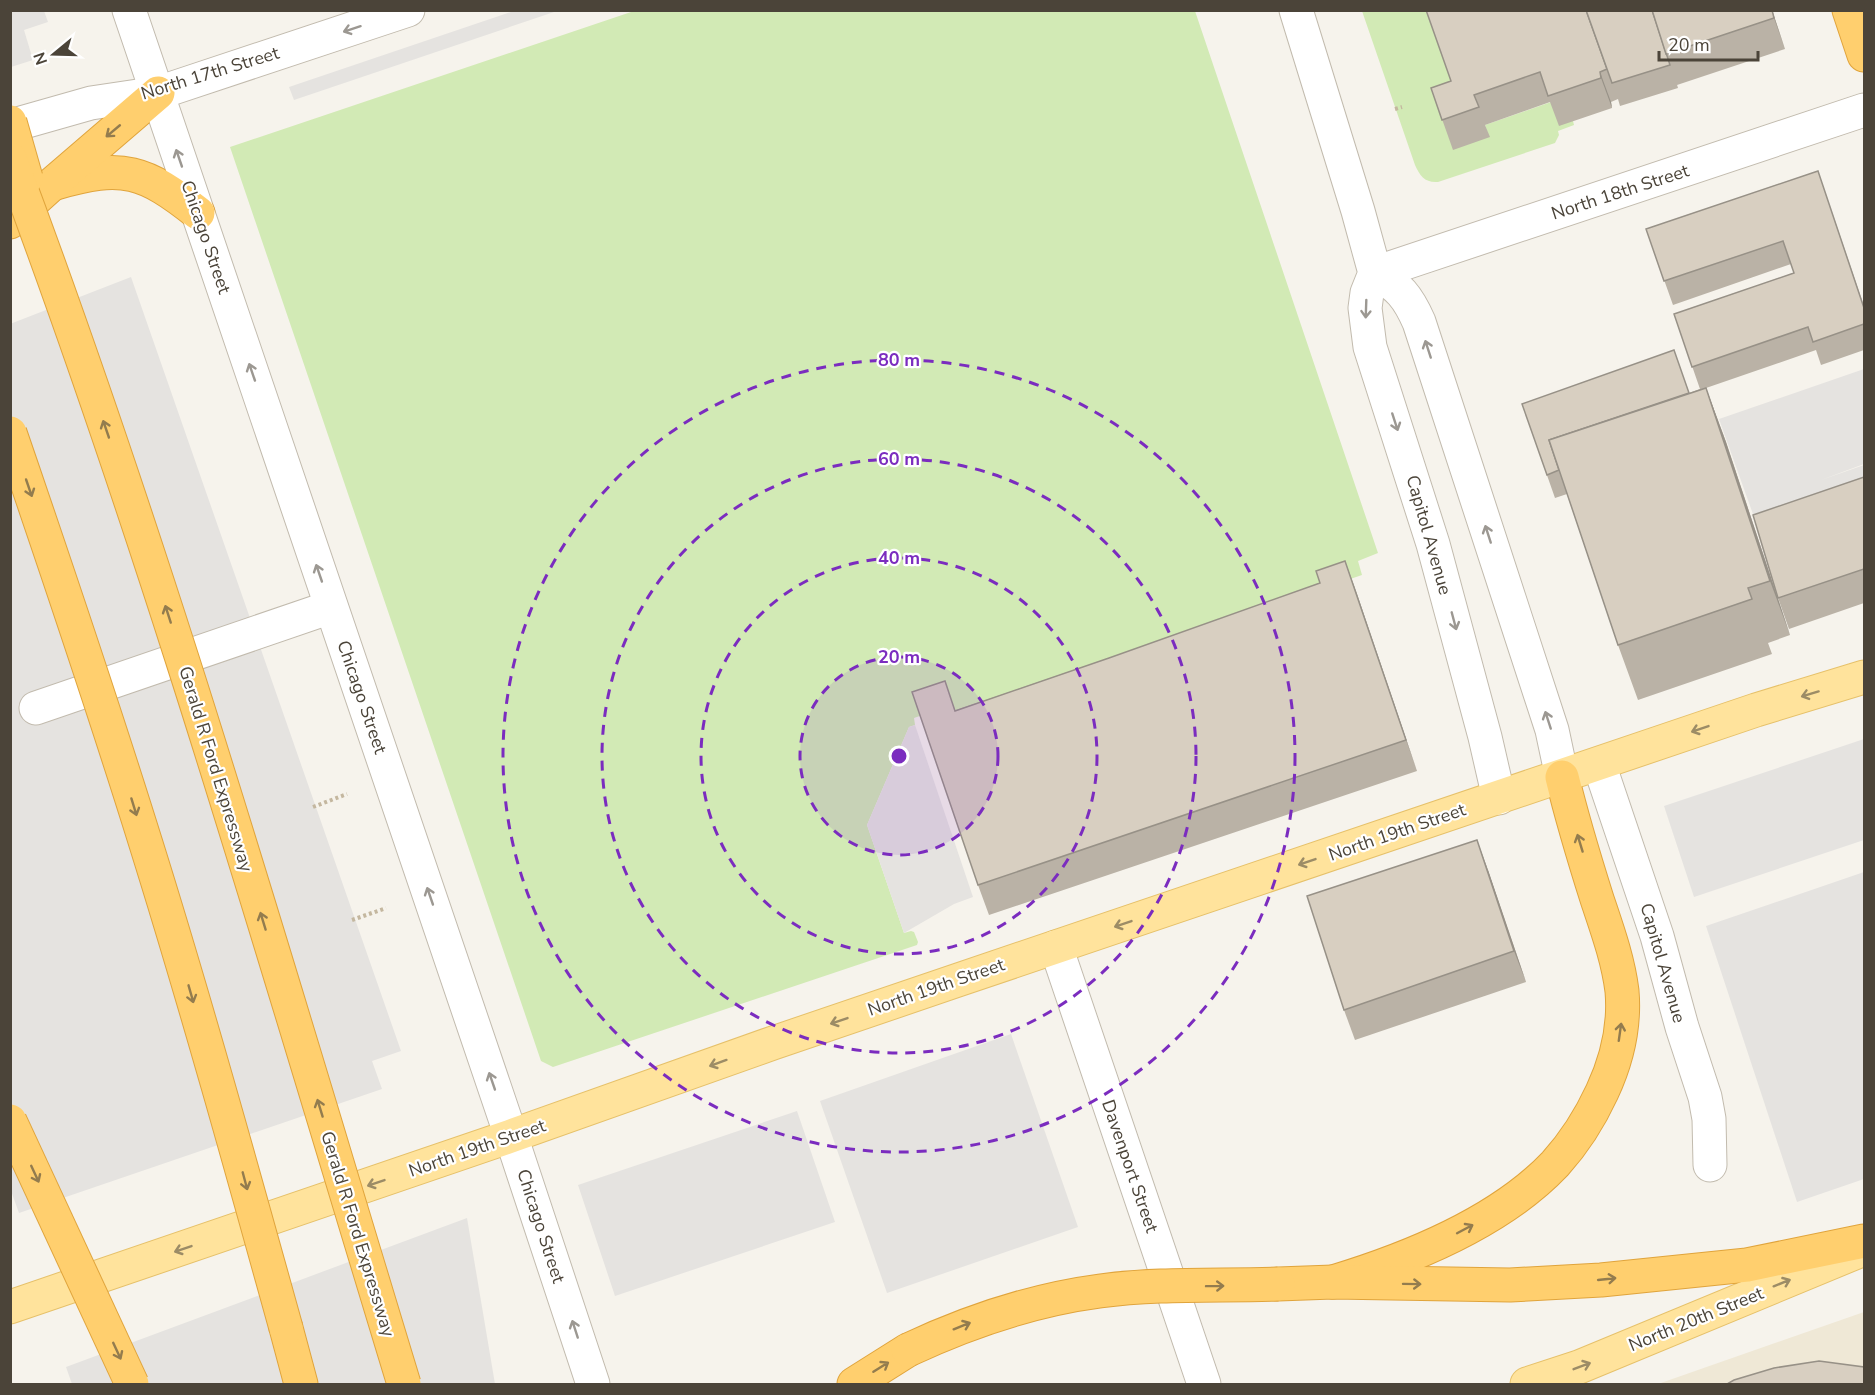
<svg xmlns="http://www.w3.org/2000/svg" width="1875" height="1395" font-family="'Nunito Sans',sans-serif">
<rect width="100%" height="100%" fill="#f6f3ec"/>
<path fill="#efe8d6" d="M1864,1312V1384H1658Z"/>
<g fill="#d2eab5">
<path d="M634,11H1195L1378,553L1358,561L1362,575L1176,638L966,741L951,705L914,718L915,725L909,727L867,825L904,933L911,931L914,932L918,942L917,945L553,1067L541,1061L230,147Z"/>
<path d="M1362,11H1427L1489,137L1485,125L1551,102L1573,121L1574,125L1558,131L1559,135L1555,143L1438,182C1425,183 1420,176 1415,165Z"/>
</g>
<g fill="#e5e3e0">
<path d="M10,11H44L48,22L24,30L33,60L11,67Z"/>
<path d="M514,11H557L294,100L289,87Z"/>
<path d="M131,277L401,1051L372,1061L382,1089L19,1213L10,1188V324Z"/>
<path d="M1864,369V464L1821,480L1864,465V511L1764,545L1719,419Z"/>
<path d="M915,725L973,897L954,904L904,933L867,825L909,727Z"/>
<path d="M1864,739V840L1694,897L1664,806Z"/>
<path d="M1864,872V1179L1797,1202L1706,926Z"/>
<path d="M1011,1034L1078,1227L887,1293L820,1101Z"/>
<path d="M797,1111L835,1222L615,1296L578,1185Z"/>
<path d="M467,1218L495,1384H72L66,1367Z"/>
</g>
<g fill="none" stroke-linecap="round" stroke-linejoin="round">
<g stroke="#c2bbae" stroke-width="35">
<g id="minor">
<path d="M129,10L511,1136L593,1384"/>
<path d="M1296,10L1358,211L1375,273L1367,293L1365,308L1370,347L1433,544L1485,737L1499,798"/>
<path d="M10,126L91,103L158,93L408,10"/>
<path d="M1375,273C1399,286 1408,297 1419,322L1552,730L1562,777"/>
<path d="M1375,273L1864,110"/>
<path d="M36,708L331,607"/>
<path d="M1599,764L1657,936L1682,1027L1705,1097L1709,1119L1710,1165"/>
<path d="M1056,947L1204,1384"/>
</g>
</g>
<g stroke="#e6c16a" stroke-width="35">
<g id="major">
<path d="M10,1307L511,1136L773,1043L958,980L1756,710L1864,677"/>
<path d="M1527,1384L1579,1367L1864,1249"/>
</g>
</g>
<g stroke="#e0a43c" stroke-width="35">
<g id="highway">
<path d="M1849,10L1864,55"/>
<path d="M56,183C123,163 145,171 198,213"/>
<path d="M10,222L51,185L158,93"/>
<path d="M1333,1282C1409,1259 1499,1223 1555,1164C1574,1143 1590,1118 1602,1092C1617,1060 1625,1026 1622,991C1618,959 1607,929 1597,899C1584,858 1572,818 1562,777"/>
<path d="M1278,1284L1333,1282L1510,1285L1601,1280L1747,1265L1864,1241"/>
<path d="M286,1328L301,1384"/>
<path d="M854,1384L908,1350"/>
</g>
</g>
<g stroke="#c4b79f" stroke-width="4" stroke-dasharray="3 3" stroke-linecap="butt">
<path d="M1395,109L1402,107"/>
<path d="M313,807L347,794"/>
<path d="M352,920L386,908"/>
</g>
<use href="#minor" stroke="#fff" stroke-width="33"/>
<use href="#major" stroke="#ffe39c" stroke-width="33"/>
<use href="#highway" stroke="#ffcf6e" stroke-width="33"/>
<g stroke="#e0a43c" stroke-width="35" stroke-linecap="butt">
<g id="highway-bridge">
<path d="M10,122L26,178"/>
<path d="M10,159C161,561 279,974 404,1384"/>
<path d="M10,433C57,570 103,706 146,844C196,1004 241,1166 286,1328"/>
<path d="M10,1121L132,1384"/>
<path d="M908,1350C970,1321 1032,1300 1100,1291C1158,1283 1219,1286 1278,1284"/>
</g>
</g>
<use href="#highway-bridge" stroke="#ffcf6e" stroke-width="33"/>
</g>
<g fill="#bab2a6">
<path d="M1772,10L1785,49L1677,85L1674,75L1678,88L1620,106L1618,99L1611,102L1612,108L1559,126L1550,102L1485,125L1490,137L1453,150L1431,88L1451,81Z"/>
<path d="M1818,171L1864,306V350L1821,365L1816,350L1706,388L1726,442L1790,635L1768,643L1772,654L1638,700L1618,645L1567,494L1555,498L1522,404L1689,393L1700,389L1674,314L1794,273L1791,264L1673,305L1646,229Z"/>
<path d="M1864,477V603L1789,629L1778,598Z"/>
<path d="M1345,561L1417,771L989,915L978,885L956,710L1109,658L1320,583Z"/>
<path d="M1488,870L1526,982L1355,1040L1344,1010Z"/>
</g>
<g fill="#979187">
<path d="M1772,10L1785,49L1774,18Z"/>
<path d="M1600,72L1611,102L1612,108L1601,78Z"/>
<path d="M1706,388L1726,442L1790,635L1770,581Z"/>
<path d="M1345,561L1356,591L1417,771L1406,740Z"/>
<path d="M1477,840L1488,870L1526,982L1514,951Z"/>
</g>
<g fill="#d8cfc1" stroke="#979187" stroke-width="1.5">
<path d="M1426,10H1586L1607,69L1600,72L1601,78L1548,96L1540,72L1474,95L1479,107L1442,120L1431,88L1451,81Z"/>
<path d="M1586,10H1652L1670,65L1612,83Z"/>
<path d="M1652,10H1772L1774,18L1666,54Z"/>
<path d="M1818,171L1864,308V324L1813,342L1808,327L1692,367L1674,314L1794,273L1783,241L1664,281L1646,229Z"/>
<path d="M1674,350L1689,393L1549,440L1559,470L1547,475L1522,404Z"/>
<path d="M1706,388L1770,581L1748,588L1752,599L1618,645L1549,440Z"/>
<path d="M1864,477V569L1778,598L1753,515Z"/>
<path d="M1345,561L1406,740L978,885L912,692L945,681L955,711L1109,658L1320,583L1316,571Z"/>
<path d="M1477,840L1514,951L1344,1010L1307,896Z"/>
<path d="M1819,1361L1864,1367V1384H1727L1734,1380L1774,1368Z"/>
</g>
<defs><path id="oneway-shaft" d="M-6 0H5M1.5-3L5.5 0L1.5 3" fill="none" stroke-width="1.6" stroke-linecap="round" stroke-linejoin="round" transform="scale(1.5)"/></defs>
<g stroke="#9c9892">
<use href="#oneway-shaft" transform="translate(352 29) rotate(162)"/>
<use href="#oneway-shaft" transform="translate(179 158) rotate(-109)"/>
<use href="#oneway-shaft" transform="translate(1366 309) rotate(92)"/>
<use href="#oneway-shaft" transform="translate(1428 349) rotate(-108)"/>
<use href="#oneway-shaft" transform="translate(252 372) rotate(-109)"/>
<use href="#oneway-shaft" transform="translate(1395 422) rotate(72)"/>
<use href="#oneway-shaft" transform="translate(1488 534) rotate(-108)"/>
<use href="#oneway-shaft" transform="translate(319 573) rotate(-109)"/>
<use href="#oneway-shaft" transform="translate(1454 621) rotate(75)"/>
<use href="#oneway-shaft" transform="translate(1548 720) rotate(-108)"/>
<use href="#oneway-shaft" transform="translate(430 896) rotate(-109)"/>
<use href="#oneway-shaft" transform="translate(492 1081) rotate(-109)"/>
<use href="#oneway-shaft" transform="translate(575 1329) rotate(-108)"/>
</g>
<g stroke="#937c4e">
<use href="#oneway-shaft" transform="translate(113 131) rotate(140)"/>
<use href="#oneway-shaft" transform="translate(106 429) rotate(-109)"/>
<use href="#oneway-shaft" transform="translate(29 488) rotate(71)"/>
<use href="#oneway-shaft" transform="translate(168 614) rotate(-108)"/>
<use href="#oneway-shaft" transform="translate(134 807) rotate(73)"/>
<use href="#oneway-shaft" transform="translate(1580 843) rotate(-107)"/>
<use href="#oneway-shaft" transform="translate(263 921) rotate(-107)"/>
<use href="#oneway-shaft" transform="translate(191 994) rotate(74)"/>
<use href="#oneway-shaft" transform="translate(1620 1032) rotate(-82)"/>
<use href="#oneway-shaft" transform="translate(320 1108) rotate(-107)"/>
<use href="#oneway-shaft" transform="translate(35 1174) rotate(65)"/>
<use href="#oneway-shaft" transform="translate(245 1181) rotate(75)"/>
<use href="#oneway-shaft" transform="translate(1465 1229) rotate(-28)"/>
<use href="#oneway-shaft" transform="translate(1607 1279) rotate(-6)"/>
<use href="#oneway-shaft" transform="translate(1412 1284) rotate(1)"/>
<use href="#oneway-shaft" transform="translate(1215 1286) rotate(-1)"/>
<use href="#oneway-shaft" transform="translate(962 1326) rotate(-22)"/>
<use href="#oneway-shaft" transform="translate(117 1351) rotate(65)"/>
<use href="#oneway-shaft" transform="translate(881 1367) rotate(-32)"/>
</g>
<g stroke="#9c8c66">
<use href="#oneway-shaft" transform="translate(1810 694) rotate(163)"/>
<use href="#oneway-shaft" transform="translate(1700 729) rotate(161)"/>
<use href="#oneway-shaft" transform="translate(1307 862) rotate(161)"/>
<use href="#oneway-shaft" transform="translate(1123 924) rotate(161)"/>
<use href="#oneway-shaft" transform="translate(839 1021) rotate(161)"/>
<use href="#oneway-shaft" transform="translate(718 1063) rotate(160)"/>
<use href="#oneway-shaft" transform="translate(376 1183) rotate(161)"/>
<use href="#oneway-shaft" transform="translate(183 1249) rotate(161)"/>
<use href="#oneway-shaft" transform="translate(1782 1283) rotate(-22)"/>
<use href="#oneway-shaft" transform="translate(1582 1366) rotate(-21)"/>
</g>
<circle cx="899" cy="756" r="99" fill="#7b2cbf" fill-opacity=".12"/>
<g fill="none" stroke="#7b2cbf" stroke-width="3" stroke-dasharray="10 8">
<circle cx="899" cy="756" r="99"/>
<circle cx="899" cy="756" r="198"/>
<circle cx="899" cy="756" r="297"/>
<circle cx="899" cy="756" r="396"/>
</g>
<g text-anchor="middle" stroke-width="4.5" stroke-linejoin="round" paint-order="stroke">
<g font-size="18" fill="#4b4439" stroke="#fff">
<text transform="translate(210 73) rotate(-17)" y="6">North 17th Street</text>
<text transform="translate(1620 192) rotate(-18)" y="6">North 18th Street</text>
<text transform="translate(206 237) rotate(71)" y="6">Chicago Street</text>
<text transform="translate(1429 535) rotate(74)" y="6">Capitol Avenue</text>
<text transform="translate(362 697) rotate(71)" y="6">Chicago Street</text>
<text transform="translate(216 769) rotate(73)" y="6">Gerald R Ford Expressway</text>
<text transform="translate(1397 832) rotate(-19)" y="6">North 19th Street</text>
<text transform="translate(1663 963) rotate(74)" y="6">Capitol Avenue</text>
<text transform="translate(936 987) rotate(-19)" y="6">North 19th Street</text>
<text transform="translate(477 1148) rotate(-19)" y="6">North 19th Street</text>
<text transform="translate(1130 1166) rotate(71)" y="6">Davenport Street</text>
<text transform="translate(541 1226) rotate(72)" y="6">Chicago Street</text>
<text transform="translate(358 1234) rotate(73)" y="6">Gerald R Ford Expressway</text>
<text transform="translate(1696 1319) rotate(-22)" y="6">North 20th Street</text>
</g>
</g>
<circle cx="899" cy="756" r="9" fill="#7b2cbf" stroke="#fff" stroke-width="3"/>
<g font-size="18" text-anchor="middle" font-weight="bold" fill="#7b2cbf" stroke="#fff" stroke-width="4.5" stroke-linejoin="round" paint-order="stroke">
<text x="899" y="366">80 m</text>
<text x="899" y="465">60 m</text>
<text x="899" y="564">40 m</text>
<text x="899" y="663">20 m</text>
</g>
<rect width="1875" height="1395" fill="none" stroke="#4b4439" stroke-width="24"/>
<g transform="translate(54 54) rotate(251)" stroke="#ffffff" stroke-width="4.5" paint-order="stroke">
<path d="M0-4.5L10 22L0 15L-10 22Z" fill="#4b4439"/>
<text y="-9" font-size="16" font-weight="bold" text-anchor="middle" fill="#4b4439">N</text>
</g>
<path d="M1659 51v9h99v-9" fill="none" stroke="#4b4439" stroke-width="3"/>
<text x="1668" y="51" font-size="18" fill="#4b4439" stroke="#ffffff" stroke-width="4.5" paint-order="stroke">20 m</text>
</svg>
